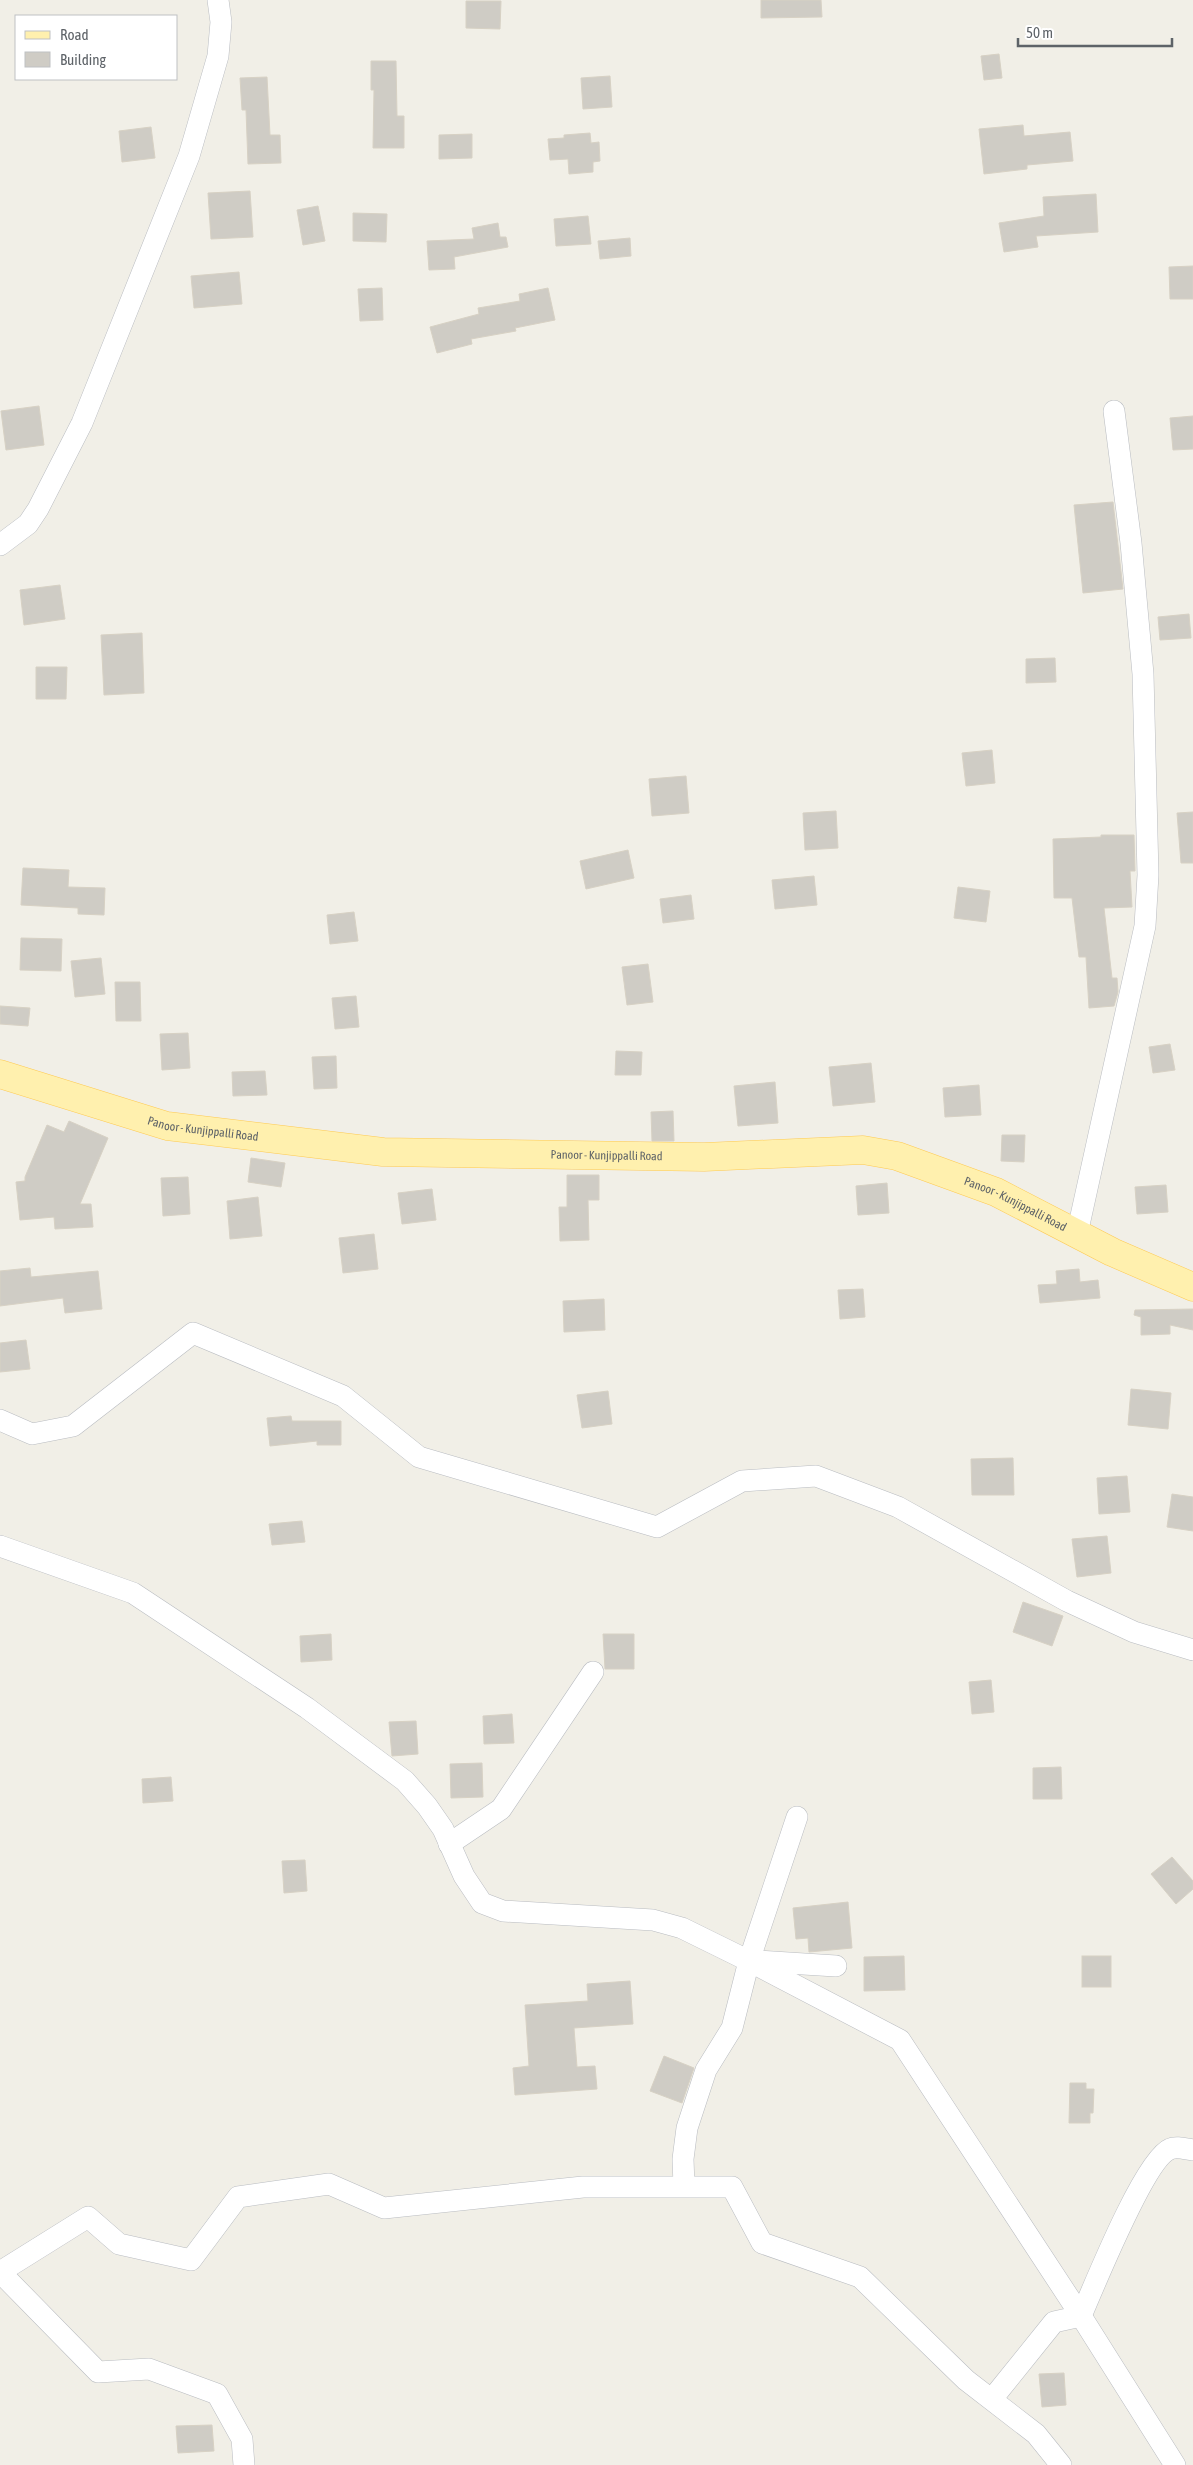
<svg xmlns="http://www.w3.org/2000/svg" width="1193" height="2465" font-family="'Asap Condensed',sans-serif">
<rect width="100%" height="100%" fill="#f1efe7"/>
<g fill="#cfccc5" stroke="#d7d1c4">
<path d="M761,0H821L822,17L761,18Z"/>
<path d="M466,1H501L500,29L466,28Z"/>
<path d="M999,54L1002,78L984,80L981,56Z"/>
<path d="M371,61H396L397,116H404V148H373L374,90H371Z"/>
<path d="M610,76L612,107L583,109L581,78Z"/>
<path d="M267,77L270,135H280L281,163L248,164L246,110H242L240,78Z"/>
<path d="M1023,125L1024,136L1070,132L1073,161L1027,165V169L984,174L979,129Z"/>
<path d="M151,127L155,158L122,162L119,131Z"/>
<path d="M590,133L591,143L599,142L600,161L593,162V172L569,174L568,159L550,160L548,139L564,138V135Z"/>
<path d="M472,134V158L439,159V135Z"/>
<path d="M250,191L253,237L211,239L208,193Z"/>
<path d="M1096,194L1098,232L1036,236L1038,247L1004,252L999,223L1044,216L1043,197Z"/>
<path d="M318,206L325,241L303,245L297,210Z"/>
<path d="M353,213L387,214L386,242L353,241Z"/>
<path d="M588,216L591,244L556,246L554,219Z"/>
<path d="M498,223L500,237H506L508,247L454,257L455,269L429,270L427,241L474,239L472,228Z"/>
<path d="M630,238L631,256L600,259L598,241Z"/>
<path d="M1193,266V299H1170L1169,267Z"/>
<path d="M239,272L242,304L194,308L191,276Z"/>
<path d="M382,288L383,320L360,321L358,289Z"/>
<path d="M548,288L555,320L515,328L516,331L471,339L472,344L437,353L430,327L479,314L478,308L520,301L519,294Z"/>
<path d="M39,406L44,445L6,450L1,411Z"/>
<path d="M1193,416V449L1173,450L1170,418Z"/>
<path d="M1113,502L1123,589L1083,593L1074,505Z"/>
<path d="M60,585L65,619L24,625L20,590Z"/>
<path d="M1189,614L1191,638L1160,640L1158,617Z"/>
<path d="M142,633L144,693L104,695L101,635Z"/>
<path d="M1055,658L1056,682L1026,683V659Z"/>
<path d="M36,667H67L66,699H36Z"/>
<path d="M992,750L995,783L966,786L962,753Z"/>
<path d="M686,776L689,813L652,816L649,779Z"/>
<path d="M836,811L838,848L805,850L803,813Z"/>
<path d="M1193,812V863H1181L1177,813Z"/>
<path d="M1101,835H1134L1135,871H1130L1132,907L1104,908L1112,978H1117L1118,992L1114,1006L1089,1008L1086,957H1079L1072,898H1054L1053,839L1101,837Z"/>
<path d="M628,850L634,878L586,889L580,861Z"/>
<path d="M23,868L69,870L68,887L105,888L104,915L78,914V908L21,905Z"/>
<path d="M814,876L817,905L775,909L772,880Z"/>
<path d="M958,887L990,891L986,922L954,918Z"/>
<path d="M691,895L694,919L663,923L660,899Z"/>
<path d="M354,912L358,941L330,944L327,915Z"/>
<path d="M21,938L62,939L61,971L20,970Z"/>
<path d="M101,958L105,994L75,997L71,961Z"/>
<path d="M648,964L653,1002L627,1005L622,967Z"/>
<path d="M115,982H140L141,1021H116Z"/>
<path d="M356,996L359,1027L335,1029L332,998Z"/>
<path d="M0,1006L30,1008L28,1026L0,1024Z"/>
<path d="M188,1033L190,1068L162,1070L160,1034Z"/>
<path d="M1170,1044L1175,1070L1153,1073L1149,1047Z"/>
<path d="M616,1051L642,1052L641,1075H615Z"/>
<path d="M336,1056L337,1088L314,1089L312,1057Z"/>
<path d="M871,1063L875,1102L833,1106L829,1067Z"/>
<path d="M265,1071L267,1095L233,1096L232,1072Z"/>
<path d="M775,1082L778,1123L738,1126L734,1086Z"/>
<path d="M979,1085L981,1115L945,1117L943,1088Z"/>
<path d="M673,1111L674,1141H652L651,1112Z"/>
<path d="M69,1121L108,1138L80,1204H91L93,1227L55,1229L54,1217L20,1220L16,1182L25,1181V1177L47,1125L64,1132Z"/>
<path d="M1002,1135H1025L1024,1162L1001,1161Z"/>
<path d="M251,1158L285,1163L281,1187L248,1182Z"/>
<path d="M567,1175H599V1200H588L589,1240L560,1241L559,1207H567Z"/>
<path d="M188,1177L190,1214L163,1216L161,1178Z"/>
<path d="M887,1183L889,1213L858,1215L856,1186Z"/>
<path d="M1166,1185L1168,1212L1137,1214L1135,1187Z"/>
<path d="M432,1189L436,1220L402,1224L398,1193Z"/>
<path d="M258,1197L262,1236L230,1239L227,1201Z"/>
<path d="M374,1234L378,1269L343,1273L339,1238Z"/>
<path d="M30,1268L31,1277L98,1271L102,1309L65,1313L63,1298L0,1306V1271Z"/>
<path d="M1079,1269L1080,1282L1098,1280L1100,1298L1040,1303L1038,1285L1057,1284L1056,1271Z"/>
<path d="M863,1289L865,1317L840,1319L838,1290Z"/>
<path d="M604,1299L605,1330L564,1332L563,1301Z"/>
<path d="M1193,1309V1330L1170,1325V1334L1141,1335V1317L1134,1315L1135,1310Z"/>
<path d="M26,1340L30,1369L0,1372V1343Z"/>
<path d="M1131,1389L1171,1393L1168,1429L1128,1425Z"/>
<path d="M608,1391L612,1424L582,1428L577,1395Z"/>
<path d="M291,1416L292,1421H341V1445H317V1441L270,1446L267,1418Z"/>
<path d="M1013,1458L1014,1495H972L971,1459Z"/>
<path d="M1127,1476L1130,1512L1099,1514L1097,1478Z"/>
<path d="M1172,1494L1193,1497V1531L1167,1527Z"/>
<path d="M302,1521L305,1542L272,1545L269,1524Z"/>
<path d="M1107,1536L1111,1573L1077,1577L1072,1539Z"/>
<path d="M1023,1602L1063,1616L1052,1646L1013,1632Z"/>
<path d="M331,1634L332,1660L301,1662L300,1636Z"/>
<path d="M603,1634H634V1669H605Z"/>
<path d="M991,1680L994,1712L972,1714L969,1682Z"/>
<path d="M512,1714L514,1743L484,1744L483,1716Z"/>
<path d="M416,1721L418,1754L392,1756L389,1722Z"/>
<path d="M482,1763L483,1797L451,1798L450,1764Z"/>
<path d="M1061,1767L1062,1799H1033V1768Z"/>
<path d="M171,1777L173,1801L143,1803L142,1779Z"/>
<path d="M1172,1857L1193,1881V1889L1176,1904L1151,1874Z"/>
<path d="M305,1860L307,1891L284,1893L282,1861Z"/>
<path d="M848,1902L852,1948L809,1952L808,1938L796,1939L793,1908Z"/>
<path d="M904,1956L905,1990L864,1991V1957Z"/>
<rect x="1082" y="1956" width="29" height="31"/>
<path d="M630,1981L633,2024L574,2028L577,2067L595,2066L597,2089L515,2095L513,2068L529,2066L525,2005L588,2001L587,1984Z"/>
<path d="M664,2056L694,2068L682,2103L650,2091Z"/>
<path d="M1070,2083H1086V2089H1094L1093,2113H1090V2123H1069Z"/>
<path d="M1064,2373L1066,2405L1042,2407L1039,2374Z"/>
<path d="M212,2425L214,2451L178,2453L176,2426Z"/>
</g>
<g fill="none" stroke-linecap="round" stroke-linejoin="round">
<g stroke="#b9bcc1" stroke-width="22">
<g id="minor">
<path d="M0,545L28,524L38,509L82,423L189,156L218,56L221,22L218,0"/>
<path d="M1077,1234L1145,926L1148,875L1143,674L1131,543L1114,411"/>
<path d="M0,1420L32,1434L73,1426L193,1333L343,1396L419,1457L657,1527L742,1481L816,1476L898,1507L1067,1601L1134,1632L1193,1650"/>
<path d="M0,1546L133,1593L307,1708L405,1781L427,1806L443,1829L464,1876L482,1903L503,1911L653,1920L682,1928L749,1961L900,2040L1081,2316L1175,2465"/>
<path d="M449,1844L501,1809L593,1672"/>
<path d="M756,1961L836,1966"/>
<path d="M684,2186L683,2159L687,2128L706,2070L732,2028L749,1961L797,1817"/>
<path d="M0,2272L88,2217L119,2244L191,2260L238,2197L329,2184L384,2208L583,2187H732L762,2243L860,2277L966,2380L1036,2434L1061,2465"/>
<path d="M0,2272L98,2372L149,2369L217,2394L242,2439L244,2465"/>
<path d="M992,2399L1054,2322L1081,2316C1094,2286 1145,2159 1170,2149C1176,2146 1186,2149 1193,2150"/>
</g>
</g>
<g stroke="#feca53" stroke-width="29">
<g id="major">
<path id="s1" d="M0,1074L167,1126L383,1152L704,1157L863,1150L897,1156L996,1192L1112,1252L1193,1287"/>
</g>
</g>
<use href="#minor" stroke="#fff" stroke-width="21"/>
<use href="#major" stroke="#fff0ae" stroke-width="28"/>
</g>
<g text-anchor="middle" stroke-width="4" stroke-linejoin="round" paint-order="stroke">
<g font-size="12" fill="#5e6368" stroke="#fff">
<text dy="4" stroke="none"><textPath href="#s1" startOffset="211">Panoor - Kunjippalli Road</textPath></text>
<text dy="4" stroke="none"><textPath href="#s1" startOffset="616">Panoor - Kunjippalli Road</textPath></text>
<text dy="4" stroke="none"><textPath href="#s1" startOffset="1035">Panoor - Kunjippalli Road</textPath></text>
</g>
</g>
<rect x="15" y="15" width="162" height="65" fill="#ffffff" stroke="#bfc1c3"/>
<rect x="25" y="31" width="25" height="8" fill="#fff0ae" stroke="#bfc1c3"/>
<text x="60" y="40" font-size="15" fill="#5e6368">Road</text>
<rect x="25" y="52" width="25" height="15" fill="#cfccc5" stroke="#bfc1c3"/>
<text x="60" y="65" font-size="15" fill="#5e6368">Building</text>
<path d="M1018 38v8h154v-8" fill="none" stroke="#5e6368" stroke-width="2.5"/>
<text x="1026" y="38" font-size="15" fill="#5e6368" stroke="#ffffff" stroke-width="4" paint-order="stroke">50 m</text>
</svg>
